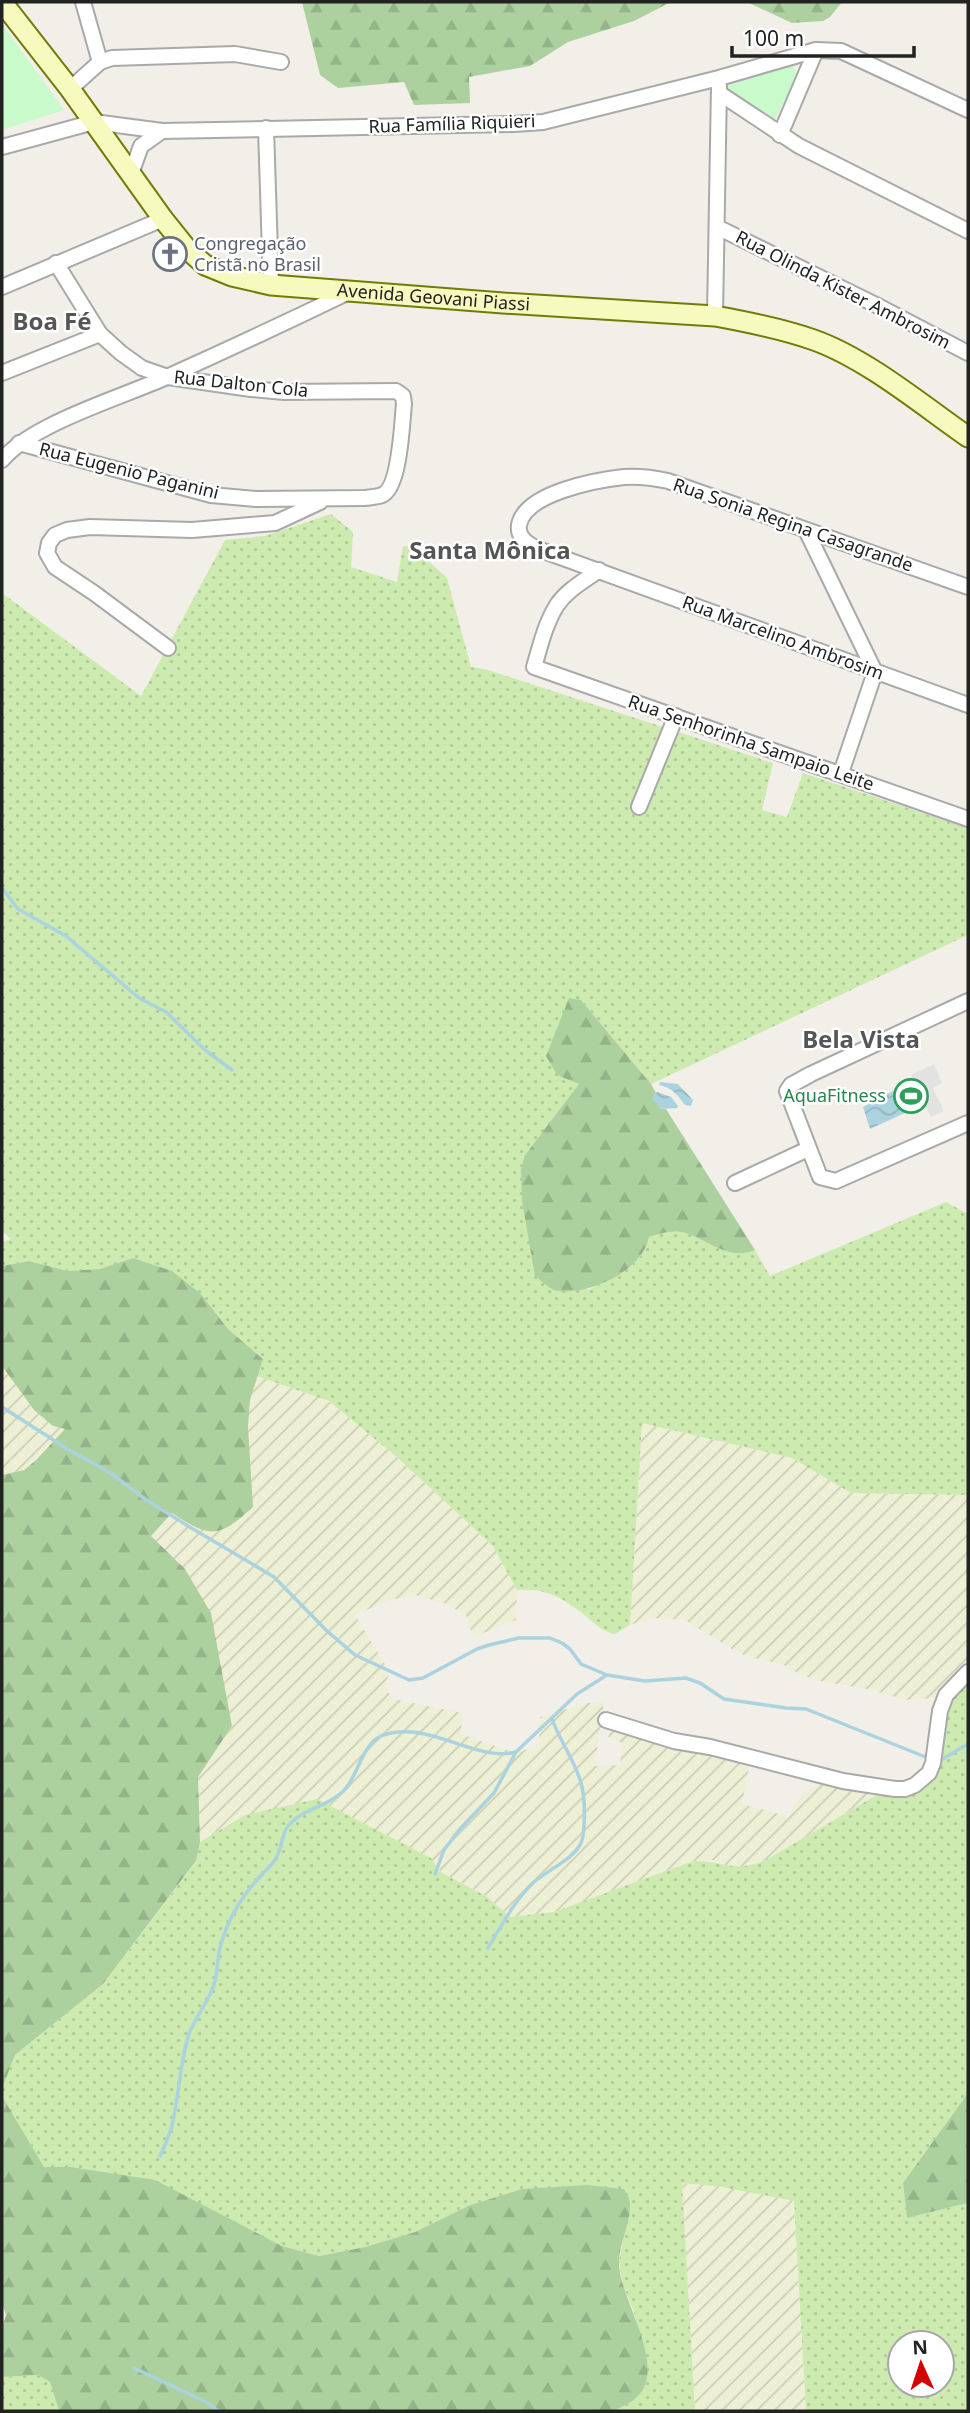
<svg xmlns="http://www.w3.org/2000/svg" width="970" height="2413" font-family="'Noto Sans',sans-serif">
<defs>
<pattern id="farmland-furrows" width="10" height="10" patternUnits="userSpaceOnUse" patternTransform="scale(1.75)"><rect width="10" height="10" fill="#eef0d5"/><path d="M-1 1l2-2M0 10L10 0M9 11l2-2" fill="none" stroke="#ccceb7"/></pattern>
<pattern id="grass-dots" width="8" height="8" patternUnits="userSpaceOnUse" patternTransform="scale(1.75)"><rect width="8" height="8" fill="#cdebb0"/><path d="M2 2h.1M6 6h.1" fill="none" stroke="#b0c997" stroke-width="1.8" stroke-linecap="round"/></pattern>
<pattern id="forest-firs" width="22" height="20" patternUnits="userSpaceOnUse" patternTransform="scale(1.75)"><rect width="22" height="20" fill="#add19e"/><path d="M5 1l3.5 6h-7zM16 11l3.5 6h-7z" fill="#95b388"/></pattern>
<pattern id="water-waves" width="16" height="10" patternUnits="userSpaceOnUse" patternTransform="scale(1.75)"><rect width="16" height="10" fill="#aad3df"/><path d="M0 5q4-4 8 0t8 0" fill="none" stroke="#92b5bf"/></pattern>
</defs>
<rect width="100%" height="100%" fill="#f2efe9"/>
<g fill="url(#farmland-furrows)">
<path d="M2,1366L34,1410L66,1429L24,1470L2,1475Z"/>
<path d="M257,1376L329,1401L399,1459L493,1546L517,1590L516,1620L473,1637L466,1615L446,1604L416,1595L390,1600L355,1615L389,1671L386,1689L393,1699L462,1713L461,1734L516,1753L539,1745L540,1717L587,1703L603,1702L604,1717L599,1732L595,1766L620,1765L622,1743L608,1737L610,1729L689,1748L694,1735L752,1751L742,1804L787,1816L804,1793L835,1776L897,1783L766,1860L748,1867H730L713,1860L693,1861L554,1912L510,1917L486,1896L442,1873L431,1858L245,1815L200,1842L198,1777L232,1726L151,1536L172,1513L194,1528L252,1507L248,1427L250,1400Z"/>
<path d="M642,1423L792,1458L851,1493L968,1495V1675L951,1697L905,1700L872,1690L820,1681L801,1675L784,1665L746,1656L732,1649L685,1620L653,1618L630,1625Z"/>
<path d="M682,2183L722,2187L794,2201L806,2411H695Z"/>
</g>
<g fill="url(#grass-dots)" fill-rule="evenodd">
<path d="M331,514L353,532L351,567L397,582L403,546H412L447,578L471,667L488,670L773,763L762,810L787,817L803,773L968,828V935L651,1084L581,1000L580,1083L525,1155L588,1290C612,1278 644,1266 649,1237C659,1234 671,1230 682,1232C706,1238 728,1262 755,1250L770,1276L946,1202L968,1214V1495L851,1493L792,1458L642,1423L630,1625L615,1634C604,1632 596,1625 587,1617C564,1599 549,1588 517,1590L493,1546L399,1459L329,1401L257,1376L263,1359L228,1329L201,1294L133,1258L99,1269L68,1271L29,1261L2,1266V1242L11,1239L2,1231V593L141,696L225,540L265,536Z"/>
<path d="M968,1675V2093L903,2183L907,2218L968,2203V2411H806L794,2201L722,2187L682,2183L695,2411H613L637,2397L646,2360L633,2309L623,2285L619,2262L630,2203L522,2189L470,2205L415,2232L365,2247L319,2256L282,2246L71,2167H44L2,2096V2089L15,2055L103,1984L196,1862L200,1842L245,1815L317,1799L431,1858L442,1873L486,1896L510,1917L554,1912L693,1861C725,1860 732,1874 766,1860L897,1783L929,1778L948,1701ZM900,2343H942V2385H900Z"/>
<path d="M38,2375L50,2382L59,2411H2V2377Z"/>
</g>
<g fill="url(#forest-firs)">
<path d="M302,2H671L634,21L568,42L530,66L469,77L470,103L414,105L404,82L338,88L320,75Z"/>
<path d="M747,2H842L830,17L823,21L792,23Z"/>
<path d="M569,998L581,1000L651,1084L656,1093L653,1098L661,1109H666L755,1250C728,1262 706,1238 682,1232C671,1230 659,1234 649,1237C643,1271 589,1295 558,1291C550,1290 542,1281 535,1276L522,1201L521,1169L525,1155L579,1084L557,1075L546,1056Z"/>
<path d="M133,1258L172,1271L201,1294L228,1329L263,1359L250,1400L248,1427L253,1507C218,1539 210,1538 172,1513L151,1536L185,1569L211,1613L232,1726L198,1777L200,1842L196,1861L103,1984L15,2055L2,2089V1475L24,1470L36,1460L65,1429L53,1426L34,1410L2,1366V1266L29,1261L68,1271L99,1269Z"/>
<path d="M968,2093V2203L907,2218L903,2183Z"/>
<path d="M2,2096L44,2167H71L155,2180L282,2246L319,2256L365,2247L415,2232L470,2205L522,2189L587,2185L624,2189C626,2193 630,2199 630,2204C631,2223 619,2243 619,2263C619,2298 669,2367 637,2397C631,2403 621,2407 613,2411H59L50,2382L38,2375L2,2377V2328L6,2315L2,2303Z"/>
</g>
<g fill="#c8facc">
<path d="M2,24L64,110L2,130Z"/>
<path d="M792,64L797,75L774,121L726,88V83Z"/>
</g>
<path fill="#e2e2e2" d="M934,1064L942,1083L933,1088L944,1111L931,1117L911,1075Z"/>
<g fill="url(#water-waves)">
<path d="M660,1082L678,1084L693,1100L691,1106L685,1105C677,1094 672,1088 659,1085Z"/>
<path d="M897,1089L909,1111L870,1129L863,1107Z"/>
<path d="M657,1092L671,1097L678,1106L677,1108L661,1109L652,1098Z"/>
</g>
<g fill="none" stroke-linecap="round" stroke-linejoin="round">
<g stroke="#aad3df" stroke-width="3.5">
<path d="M2,888L18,909L66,936L139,998L166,1012L205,1050L232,1070"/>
<path d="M2,1407L69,1450L109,1472L145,1499L188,1526L274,1577L327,1631L355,1655L409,1680L423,1678L477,1649L489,1645L519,1638H550L562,1643L570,1649L581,1664L607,1675L645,1681L686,1678L700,1683L724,1699L786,1708L806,1709L928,1758"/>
<path d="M943,1759L968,1744"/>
<path d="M435,1874L444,1850L459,1830L494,1793L516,1752L577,1694L607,1675"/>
<path d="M488,1948C502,1925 514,1901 534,1882C548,1870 570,1861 580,1845C586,1835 585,1799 582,1787C577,1763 560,1742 552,1719"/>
<path d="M160,2156C165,2145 171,2133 173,2121C179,2093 180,2065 188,2037C193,2020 205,2007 212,1990C219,1976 216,1959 221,1944C228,1920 241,1898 257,1880C263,1873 270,1867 275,1860C282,1850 281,1835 288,1826C301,1809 331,1806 346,1788C358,1774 363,1744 381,1736C426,1718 476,1763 516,1752"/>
<path d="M134,2368L208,2403L218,2411"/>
</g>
<g stroke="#a9a9a9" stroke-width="18">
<g id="street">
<path d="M83,2L100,62"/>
<path d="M70,89L100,62L112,58L235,54L281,62"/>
<path d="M719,93L799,146L968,231"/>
<path d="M266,128L271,285"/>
<path d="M780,135L816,50"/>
<path d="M2,147L94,122L162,131L514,124L543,122L719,78L816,50L841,51L968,110"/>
<path d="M131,174L141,146L162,131"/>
<path d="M717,227L876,305L968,353"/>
<path d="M2,287L163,219"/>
<path d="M715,316L719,86"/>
<path d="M2,373L100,334"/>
<path d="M19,443L211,495L256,499L365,498C370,497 378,497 382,495C400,488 402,422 404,404L403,396L396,391L284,392L251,389L168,377L142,368L121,353L100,334L56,263"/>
<path d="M2,460C33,423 123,397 169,376C229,349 289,321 349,292"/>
<path d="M806,530L875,672L841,773"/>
<path d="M599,570C584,581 567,590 557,605C545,624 540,647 534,667L968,819"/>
<path d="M968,587L668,481C654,478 639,476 624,477C596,480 525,493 519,525C517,538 528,544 538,549L968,705"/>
<path d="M168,648L94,593L55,567L47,553L49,543L55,535L67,530L90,527L192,530L275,523L320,502"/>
<path d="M639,807L676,716"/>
<path d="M968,1001L811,1074L791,1085L787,1091L820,1177L836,1181L845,1177L968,1123"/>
<path d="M735,1183L808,1149"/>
<path d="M606,1720L674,1741L710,1747L843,1781L895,1789H905L915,1785L929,1773L933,1763L940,1711L946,1695L968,1672"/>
</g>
</g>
<g stroke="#707d05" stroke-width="23">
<g id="secondary">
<path id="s1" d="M2,2L70,89L163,219L187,249L205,265L232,276L271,285L503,303L715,316C748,322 783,329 814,340C867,359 922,405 968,437"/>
</g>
</g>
<use href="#street" stroke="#fff" stroke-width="14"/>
<use href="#secondary" stroke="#f7fabf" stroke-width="19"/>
</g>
<defs>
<g id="church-ring" transform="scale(1.75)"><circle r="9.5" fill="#fff" stroke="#6b7280" stroke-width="1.5"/><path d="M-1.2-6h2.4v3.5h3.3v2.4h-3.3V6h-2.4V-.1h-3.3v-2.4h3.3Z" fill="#6b7280"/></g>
<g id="stadium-ring" transform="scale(1.75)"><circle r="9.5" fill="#fff" stroke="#2e9e5b" stroke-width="1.5"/><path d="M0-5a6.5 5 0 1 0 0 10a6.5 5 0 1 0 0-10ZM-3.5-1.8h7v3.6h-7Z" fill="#2e9e5b"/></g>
</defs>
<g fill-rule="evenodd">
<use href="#church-ring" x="170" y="254"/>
<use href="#stadium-ring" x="911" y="1096"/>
</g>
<g text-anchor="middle" stroke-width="5" stroke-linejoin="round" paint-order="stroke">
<g font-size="18" fill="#222" stroke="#fff">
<text transform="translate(452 124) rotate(-2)" y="6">Rua Família Riquieri</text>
<text transform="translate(843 290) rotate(27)" y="6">Rua Olinda Kister Ambrosim</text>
<text dy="6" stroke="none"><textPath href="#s1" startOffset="565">Avenida Geovani Piassi</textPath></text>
<text transform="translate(241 384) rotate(6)" y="6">Rua Dalton Cola</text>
<text transform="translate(129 471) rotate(14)" y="6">Rua Eugenio Paganini</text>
<text transform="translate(793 525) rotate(19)" y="6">Rua Sonia Regina Casagrande</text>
<text transform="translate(783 638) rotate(20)" y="6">Rua Marcelino Ambrosim</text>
<text transform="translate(751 743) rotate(19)" y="6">Rua Senhorinha Sampaio Leite</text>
</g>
<g font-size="18" fill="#5b616d" stroke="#fff" text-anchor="start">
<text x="194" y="250">Congregação<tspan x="194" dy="21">Cristã no Brasil</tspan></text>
</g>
<g font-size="18" fill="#27864d" stroke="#fff" text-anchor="end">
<text x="886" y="1102">AquaFitness</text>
</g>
<g font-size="24" font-weight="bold" fill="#555" stroke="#fff">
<text x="52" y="330">Boa Fé</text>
<text x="490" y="559">Santa Mônica</text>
<text x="861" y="1048">Bela Vista</text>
</g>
</g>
<rect width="970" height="2413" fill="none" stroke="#222222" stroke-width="7"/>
<g transform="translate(921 2364) rotate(357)"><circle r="33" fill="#ffffff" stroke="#a7a7a7" stroke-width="2"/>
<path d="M0-5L12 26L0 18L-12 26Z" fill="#d40000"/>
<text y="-10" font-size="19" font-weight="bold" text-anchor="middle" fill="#222222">N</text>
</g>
<path d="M732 46v10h182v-10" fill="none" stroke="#222222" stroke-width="3.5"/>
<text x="743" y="46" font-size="21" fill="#222222" stroke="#ffffff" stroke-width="5" paint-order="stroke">100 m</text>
</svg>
